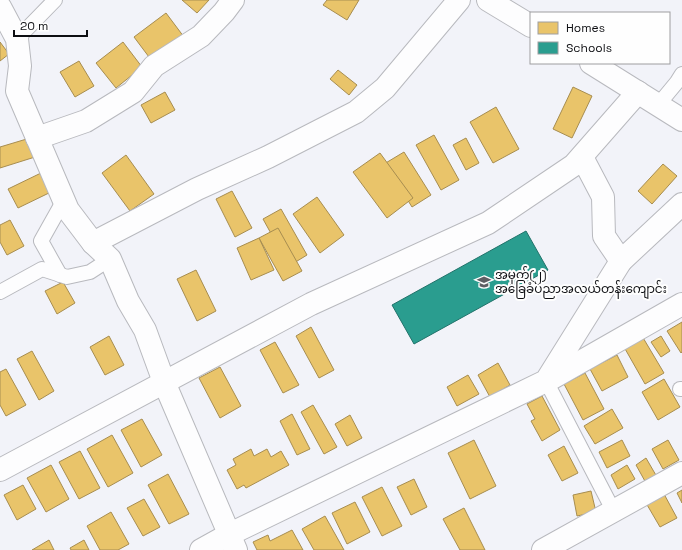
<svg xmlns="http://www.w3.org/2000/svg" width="682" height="550" font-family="'Space Grotesk','Noto Sans Myanmar',sans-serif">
<rect width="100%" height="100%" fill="#f2f3f9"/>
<g fill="#e9c46a" stroke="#a78d50">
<path d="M182,0H209L197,13Z"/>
<path d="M327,0H359L347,20L323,5Z"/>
<path d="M166,13L190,45L158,69L134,37Z"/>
<path d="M0,42L9,54L0,61Z"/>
<path d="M123,42L142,67L116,88L96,63Z"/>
<path d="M79,61L94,86L75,97L60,72Z"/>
<path d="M338,70L357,85L349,95L330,79Z"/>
<path d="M573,87L592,96L572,138L553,129Z"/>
<path d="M165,92L175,110L151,123L141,105Z"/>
<path d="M496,107L519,149L493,163L470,122Z"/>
<path d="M434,135L459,180L441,190L416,145Z"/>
<path d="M30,138L35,157L0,168V147Z"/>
<path d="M466,138L479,163L466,170L453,145Z"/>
<path d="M404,152L431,195L412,207L397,183L391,187L379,167Z"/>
<path d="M380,153L413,198L387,218L353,172Z"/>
<path d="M126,155L154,194L130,211L102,173Z"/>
<path d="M663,164L677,176L652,204L638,191Z"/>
<path d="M41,173L51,192L18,208L8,189Z"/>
<path d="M232,191L252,228L235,237L216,199Z"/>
<path d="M317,197L344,235L320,253L293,214Z"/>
<path d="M281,209L307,255L289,266L263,219Z"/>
<path d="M10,220L24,246L7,255L0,242V225Z"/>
<path d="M278,228L302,271L283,281L259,238Z"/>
<path d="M259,238L274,270L251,280L237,248Z"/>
<path d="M196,270L216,311L197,321L177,279Z"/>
<path d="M63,282L75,303L57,314L45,291Z"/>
<path d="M682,322V352L681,353L667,331Z"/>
<path d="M311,327L334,370L319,378L296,336Z"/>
<path d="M109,336L124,365L105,375L90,347Z"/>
<path d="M642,336L664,373L645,384L624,347Z"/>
<path d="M661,336L670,351L661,357L651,342Z"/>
<path d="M275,342L299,385L283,393L260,350Z"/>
<path d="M32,351L54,391L39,400L17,359Z"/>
<path d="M617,355L628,377L602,391L590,369Z"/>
<path d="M498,363L510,385L490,397L478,375Z"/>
<path d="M220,367L241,406L220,418L199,378Z"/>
<path d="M6,369L26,405L6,416L0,405V372Z"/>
<path d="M585,373L604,409L583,420L564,384Z"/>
<path d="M468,375L479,394L457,406L447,387Z"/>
<path d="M664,379L680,407L658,420L642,392Z"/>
<path d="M542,396L560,430L542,441L531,421L535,419L527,404Z"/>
<path d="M313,405L337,447L324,454L301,412Z"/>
<path d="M612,409L623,428L595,444L584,426Z"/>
<path d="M292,414L310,449L297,455L280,421Z"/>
<path d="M350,415L362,438L347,446L335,424Z"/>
<path d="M142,419L162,455L141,467L121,430Z"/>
<path d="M112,435L133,473L108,487L87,449Z"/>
<path d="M474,440L496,486L470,499L448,453Z"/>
<path d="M622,440L630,456L607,468L599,452Z"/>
<path d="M668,440L679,460L663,469L652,449Z"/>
<path d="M564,446L578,473L562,481L548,455Z"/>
<path d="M251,449L254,456L267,449L271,457L281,451L289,465L246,488L244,485L237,489L227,470L236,465L233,459Z"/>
<path d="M80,451L100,488L79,499L59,462Z"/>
<path d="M646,458L657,477L646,483L636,465Z"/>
<path d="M51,465L69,499L46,512L27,478Z"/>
<path d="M627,465L635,479L618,489L611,475Z"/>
<path d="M168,474L189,514L169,524L148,485Z"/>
<path d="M414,479L427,507L411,515L397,487Z"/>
<path d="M23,485L36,509L17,520L4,495Z"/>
<path d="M382,487L402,526L382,536L362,497Z"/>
<path d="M682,490V503L677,493Z"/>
<path d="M591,491L596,512L577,516L573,495Z"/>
<path d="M664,494L677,518L660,527L646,503Z"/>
<path d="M144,499L160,527L143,536L127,508Z"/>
<path d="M355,502L370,532L347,544L332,513Z"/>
<path d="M464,508L485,550H460L443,519Z"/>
<path d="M111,512L129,544L118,550H100L87,526Z"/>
<path d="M325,516L344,550H314L302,529Z"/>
<path d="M292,530L303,550H257L253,542L268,535L270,541Z"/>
<path d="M49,540L54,550H32Z"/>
<path d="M84,540L89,550H71L70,548Z"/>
</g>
<path fill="#2a9d8f" stroke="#21726a" d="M526,231L548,270L414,344L392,305Z"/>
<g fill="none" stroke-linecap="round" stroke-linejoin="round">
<g stroke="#b8b9be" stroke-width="16">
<g id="service">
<path d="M17,39L55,0"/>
<path d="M658,105L677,82L682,74"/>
<path d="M60,275L41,241L64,200"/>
<path d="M0,292L42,269L67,277L90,272L110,259"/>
<path d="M546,381L613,510"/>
<path d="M680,389H682"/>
</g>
</g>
<g stroke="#b8b9be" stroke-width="24">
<g id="minor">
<path d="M0,7L17,39L20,66L17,91L68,210L93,243L110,259L128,301L145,330L164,382L236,550"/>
<path d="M37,138L86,121L133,92L154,66L201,36L224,12L233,0"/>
<path d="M582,157L603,197L604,236L621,261"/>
<path d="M93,243L197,189L268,157L356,112L385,88L459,0"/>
<path d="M547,381L682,304"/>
<path d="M0,470L311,304L488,223L574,165L638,92"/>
<path d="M201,550L228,535L546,381L621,261L682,204"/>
<path d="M543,550L682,473"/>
</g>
</g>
<g stroke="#b8b9be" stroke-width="24">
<g id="secondary">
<path d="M488,0L531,26"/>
<path d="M591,63L682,120"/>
</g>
</g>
<use href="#service" stroke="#fdfdfe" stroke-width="14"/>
<use href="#minor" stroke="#fdfdfe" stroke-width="22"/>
<use href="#secondary" stroke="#fdfdfe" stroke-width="22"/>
</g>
<defs>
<g id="school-bare" transform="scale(1.08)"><path d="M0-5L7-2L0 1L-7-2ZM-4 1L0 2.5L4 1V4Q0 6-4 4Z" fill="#5d5e63" stroke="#fefefe" stroke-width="2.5" paint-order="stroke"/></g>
</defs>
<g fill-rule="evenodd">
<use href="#school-bare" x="484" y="282"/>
</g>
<g text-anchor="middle" stroke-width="4" stroke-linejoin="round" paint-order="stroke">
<g font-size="12" fill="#0d0e12" stroke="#fefefe" text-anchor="start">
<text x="495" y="279">အမှတ်(၂)<tspan x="495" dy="14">အခြေခံပညာအလယ်တန်းကျောင်း</tspan></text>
</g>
</g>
<rect x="530" y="12" width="140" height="52" fill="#fefefe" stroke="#9e9ea0"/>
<rect x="538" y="22" width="20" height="12" fill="#e9c46a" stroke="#9e9ea0"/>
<text x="566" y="32" font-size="12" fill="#0d0e12">Homes</text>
<rect x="538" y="42" width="20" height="12" fill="#2a9d8f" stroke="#9e9ea0"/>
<text x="566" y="52" font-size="12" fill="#0d0e12">Schools</text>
<path d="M14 30v6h73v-6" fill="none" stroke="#0d0e12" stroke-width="2"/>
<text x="20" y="30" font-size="12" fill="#0d0e12" stroke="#fefefe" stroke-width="3" paint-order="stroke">20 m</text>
</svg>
